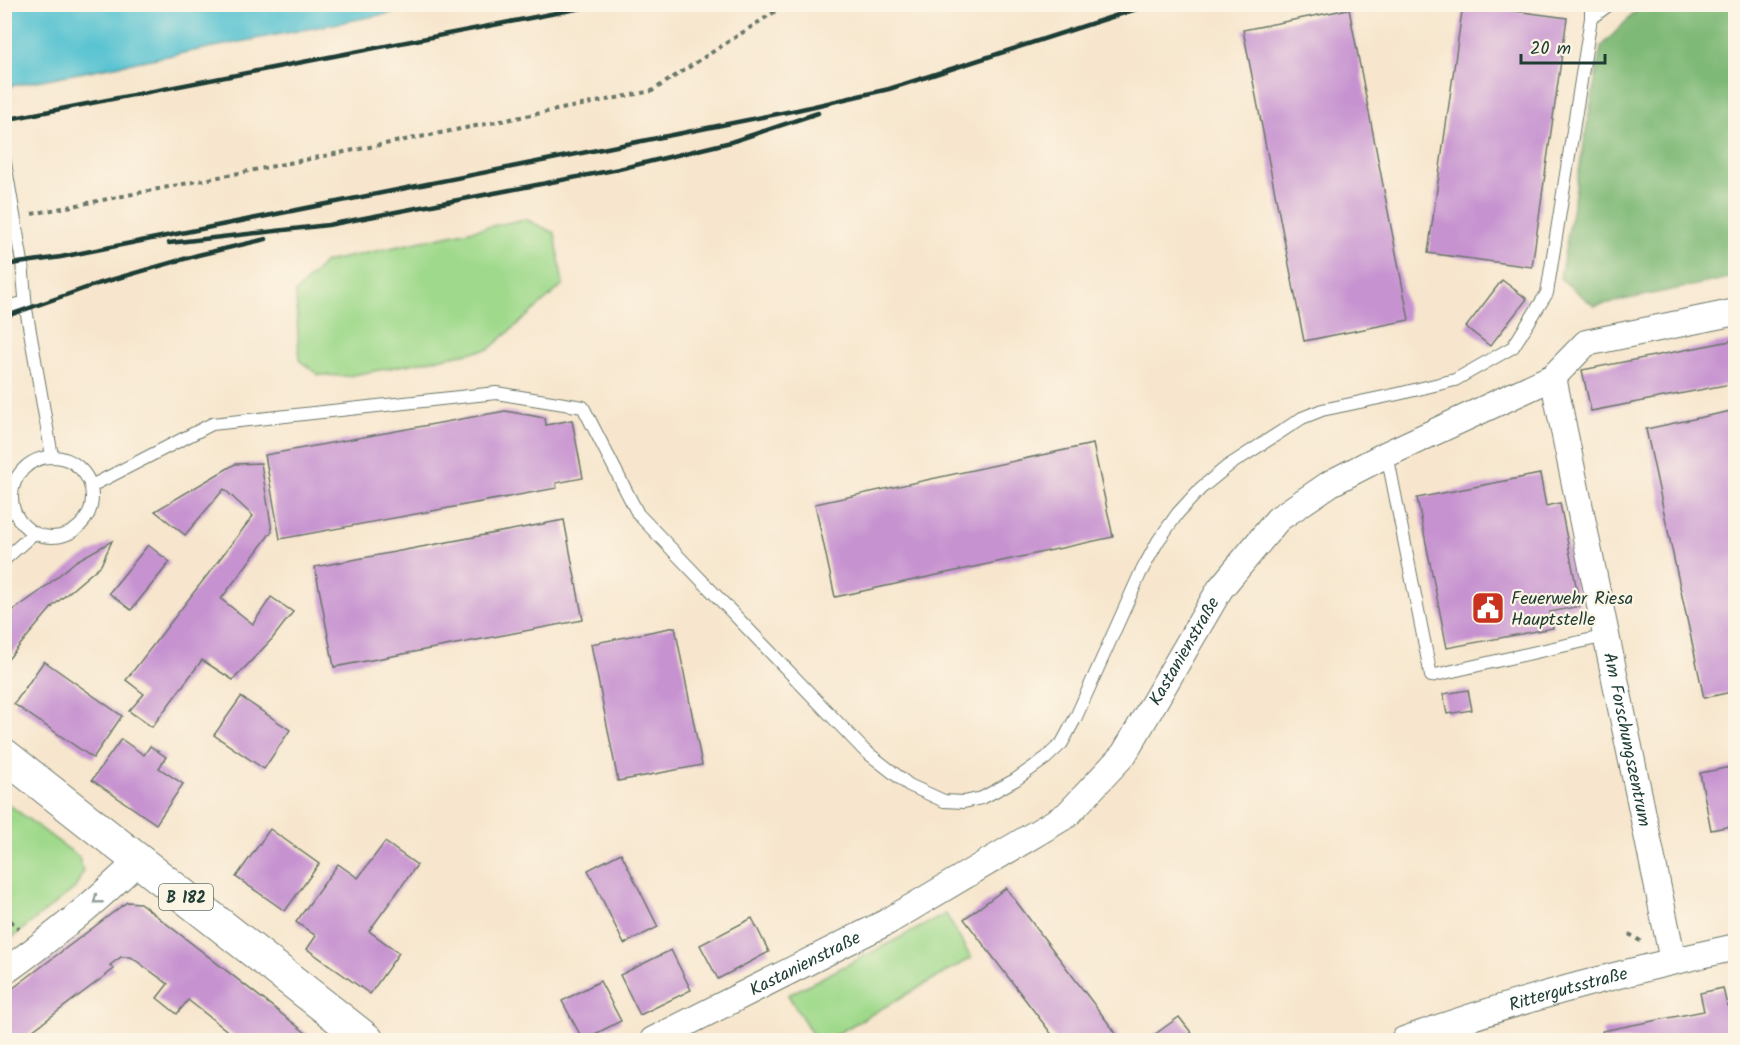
<svg xmlns="http://www.w3.org/2000/svg" width="1740" height="1045" font-family="Kalam,sans-serif">
<rect width="100%" height="100%" fill="#fcf5e5"/>
<filter id="ink" filterUnits="userSpaceOnUse"><feTurbulence type="fractalNoise" baseFrequency=".0167" numOctaves="2"/><feDisplacementMap in="SourceGraphic" scale="12" xChannelSelector="R" yChannelSelector="G"/><feConvolveMatrix kernelMatrix="1 2 1 2 8 2 1 2 1" color-interpolation-filters="sRGB"/></filter>
<filter id="wash" filterUnits="userSpaceOnUse"><feTurbulence type="fractalNoise" baseFrequency=".008" numOctaves="4" result="noise"/><feDisplacementMap in="SourceGraphic" scale="24" xChannelSelector="R" yChannelSelector="G"/><feGaussianBlur stdDeviation="1.35" result="paint"/><feColorMatrix in="noise" values="0 0 0 0 0 0 0 0 0 0 0 0 0 0 0 0 0 1.4 0 .05"/><feComposite in="paint" operator="in"/></filter>
<g filter="url(#wash)">
<rect width="100%" height="100%" fill="#f7e6cd"/>
<g fill="#9fd98b" stroke="#5f8b60" stroke-width="1.5">
<path d="M525,219L555,233L563,285L489,349L348,376L319,375L299,360L296,292L325,262Z"/>
<path d="M4,801L79,857L83,872L75,888L5,943Z"/>
<path d="M946,914L971,958L826,1040H816L788,995Z"/>
</g>
<path fill="#7fb977" stroke="#4f7b56" stroke-width="1.5" d="M1642,5H1735V277L1594,306L1560,278L1601,47Z"/>
<path fill="#58c3d1" stroke="#3c8082" stroke-width="1.5" d="M5,4H433V5L5,87Z"/>
<g id="blocks">
<g fill="#c692d0">
<path d="M1463,4L1567,18L1532,267L1428,253Z"/>
<path d="M1349,9L1409,320L1304,341L1243,30Z"/>
<path d="M1502,280L1527,299L1490,346L1466,327Z"/>
<path d="M1736,340V383L1591,411L1582,370Z"/>
<path d="M1736,410V691L1704,698L1646,429Z"/>
<path d="M505,411L545,418L546,425L572,420L583,478L556,483L557,488L280,539L265,455Z"/>
<path d="M1093,444L1113,537L835,597L815,504Z"/>
<path d="M261,463L272,531L221,599L253,624L271,597L293,612L272,639L233,680L202,660L152,727L129,711L144,694L126,680L253,516L224,489L185,535L155,511L235,464Z"/>
<path d="M1540,474L1546,506L1560,503L1580,606L1550,612L1553,628L1447,648L1417,498Z"/>
<path d="M564,520L583,620L334,667L315,567Z"/>
<path d="M112,541L101,565L54,605L4,664V617L39,592L76,561Z"/>
<path d="M148,545L170,562L131,610L109,593Z"/>
<path d="M675,627L702,765L618,781L591,644Z"/>
<path d="M44,661L122,716L93,758L14,704Z"/>
<path d="M1468,690L1472,710L1447,714L1443,694Z"/>
<path d="M241,697L290,730L264,769L214,735Z"/>
<path d="M121,739L144,755L150,746L166,757L159,768L183,784L156,824L92,780Z"/>
<path d="M1736,766V825L1711,830L1700,773Z"/>
<path d="M270,829L319,864L285,911L236,877Z"/>
<path d="M385,842L417,865L369,931L399,953L370,994L307,949L316,936L296,922L338,864L358,878Z"/>
<path d="M621,853L658,927L624,944L588,870Z"/>
<path d="M1006,888L1121,1040H1056L964,919Z"/>
<path d="M127,902L140,903L315,1040H239L188,1000L177,1014L157,998L168,984L131,957H121L110,965L114,969L20,1040H4V995Z"/>
<path d="M752,918L769,952L718,979L700,945Z"/>
<path d="M671,950L691,990L640,1015L620,975Z"/>
<path d="M600,981L621,1021L583,1040L562,1001Z"/>
<path d="M1723,988L1727,1006L1736,1005V1040H1604L1602,1031L1704,1011L1700,993Z"/>
<path d="M1179,1017L1197,1040H1147Z"/>
</g>
</g>
</g>
<g filter="url(#ink)">
<use href="#blocks" fill-opacity="0" stroke="#6b786a" stroke-width="1.5"/>
<g fill="none" stroke-linecap="round" stroke-linejoin="round">
<g stroke="#6b786a" stroke-width="14">
<g id="lane">
<path d="M1591,18L1610,4"/>
<path d="M4,157L22,262L26,309L52,456"/>
<path d="M4,307L25,303"/>
<path d="M1387,454L1431,676L1606,636"/>
<circle cx="52" cy="497" r="40"/>
<path d="M91,486L212,424L496,393L583,407L638,514L864,750L909,785L944,801L964,802L982,798L1015,780L1046,758L1062,743L1076,717L1140,574L1158,541L1178,513L1201,488L1228,466L1302,418L1322,410L1398,394L1455,380L1513,347L1547,293L1591,18V4"/>
<path d="M4,560L34,533"/>
</g>
</g>
<g stroke="#6b786a" stroke-width="28">
<g id="street">
<path id="s1" d="M1553,377L1673,961"/>
<path d="M4,972C52,938 97,901 139,860"/>
<path id="s2" d="M653,1040L887,922L1067,815L1124,754L1220,589L1278,519L1331,483L1387,454L1553,377L1586,343L1736,312"/>
<path id="s3" d="M1404,1040C1512,1001 1623,972 1736,947"/>
</g>
</g>
<g stroke="#6b786a" stroke-width="35">
<path id="primary" d="M4,755L367,1040"/>
</g>
<g stroke="#6b786a" stroke-width="4" stroke-dasharray="4.5 4.5" stroke-linecap="butt">
<path d="M32,214L652,91L782,7L793,4"/>
<path d="M4,914L19,929"/>
<path d="M1629,934L1642,942"/>
</g>
<use href="#lane" stroke="#fff" stroke-width="12"/>
<use href="#street" stroke="#fff" stroke-width="26"/>
<use href="#primary" stroke="#fff" stroke-width="33"/>
<g stroke="#1f3d34" stroke-width="4.5">
<path d="M4,120L602,4"/>
<path d="M169,243L328,225L619,169L731,142L818,113"/>
<path d="M4,265L61,257L797,110L889,89L1152,4"/>
<path d="M4,317L97,284L198,255L266,239"/>
</g>
</g>
<defs><path id="oneway-chevron" d="M-2-3.5L2.5 0L-2 3.5" fill="none" stroke-width="1.6" stroke-linecap="round" stroke-linejoin="round" transform="scale(1.5)"/></defs>
<use stroke="#8f9e9a" href="#oneway-chevron" transform="translate(97 900) rotate(141)"/>
</g>
<defs>
<g id="civic-square" transform="scale(1.725)"><rect x="-9" y="-9" width="18" height="18" rx="4" fill="#c8321e" stroke="#fcf5e5"/><path d="M-.6-6.5H3V-4.5H.6V-3L4-1V1h2V6H-6V1h2V-1L-.6-3ZM-1.2 2.5V6h2.4V2.5Z" fill="#fff"/></g>
</defs>
<g fill-rule="evenodd">
<use href="#civic-square" x="1488" y="608"/>
</g>
<g text-anchor="middle" stroke-width="4.5" stroke-linejoin="round" paint-order="stroke">
<rect fill="#fcf5e5" stroke="#617469" stroke-width="1.5" x="159" y="884" width="54" height="26" rx="4.5"/>
<g font-size="16" font-weight="bold" fill="#1f3d34">
<text x="186" y="903">B 182</text>
</g>
<g font-size="18" fill="#1f3d34" stroke="#fcf5e5" text-anchor="start">
<text x="1511" y="604">Feuerwehr Riesa<tspan x="1511" dy="21">Hauptstelle</tspan></text>
</g>
<g font-size="18" fill="#1f3d34" stroke="#fcf5e5">
<text dy="6" stroke="none"><textPath href="#s2" startOffset="674">Kastanienstraße</textPath></text>
<text dy="6" stroke="none"><textPath href="#s1" startOffset="370">Am Forschungszentrum</textPath></text>
<text dy="6" stroke="none"><textPath href="#s2" startOffset="170">Kastanienstraße</textPath></text>
<text dy="6" stroke="none"><textPath href="#s3" startOffset="172">Rittergutsstraße</textPath></text>
</g>
</g>
<rect width="1740" height="1045" fill="none" stroke="#fcf5e5" stroke-width="24"/>
<path d="M1521 54v9h84v-9" fill="none" stroke="#1f3d34" stroke-width="3"/>
<text x="1530" y="54" font-size="18" fill="#1f3d34" stroke="#fcf5e5" stroke-width="4.5" paint-order="stroke">20 m</text>
</svg>
